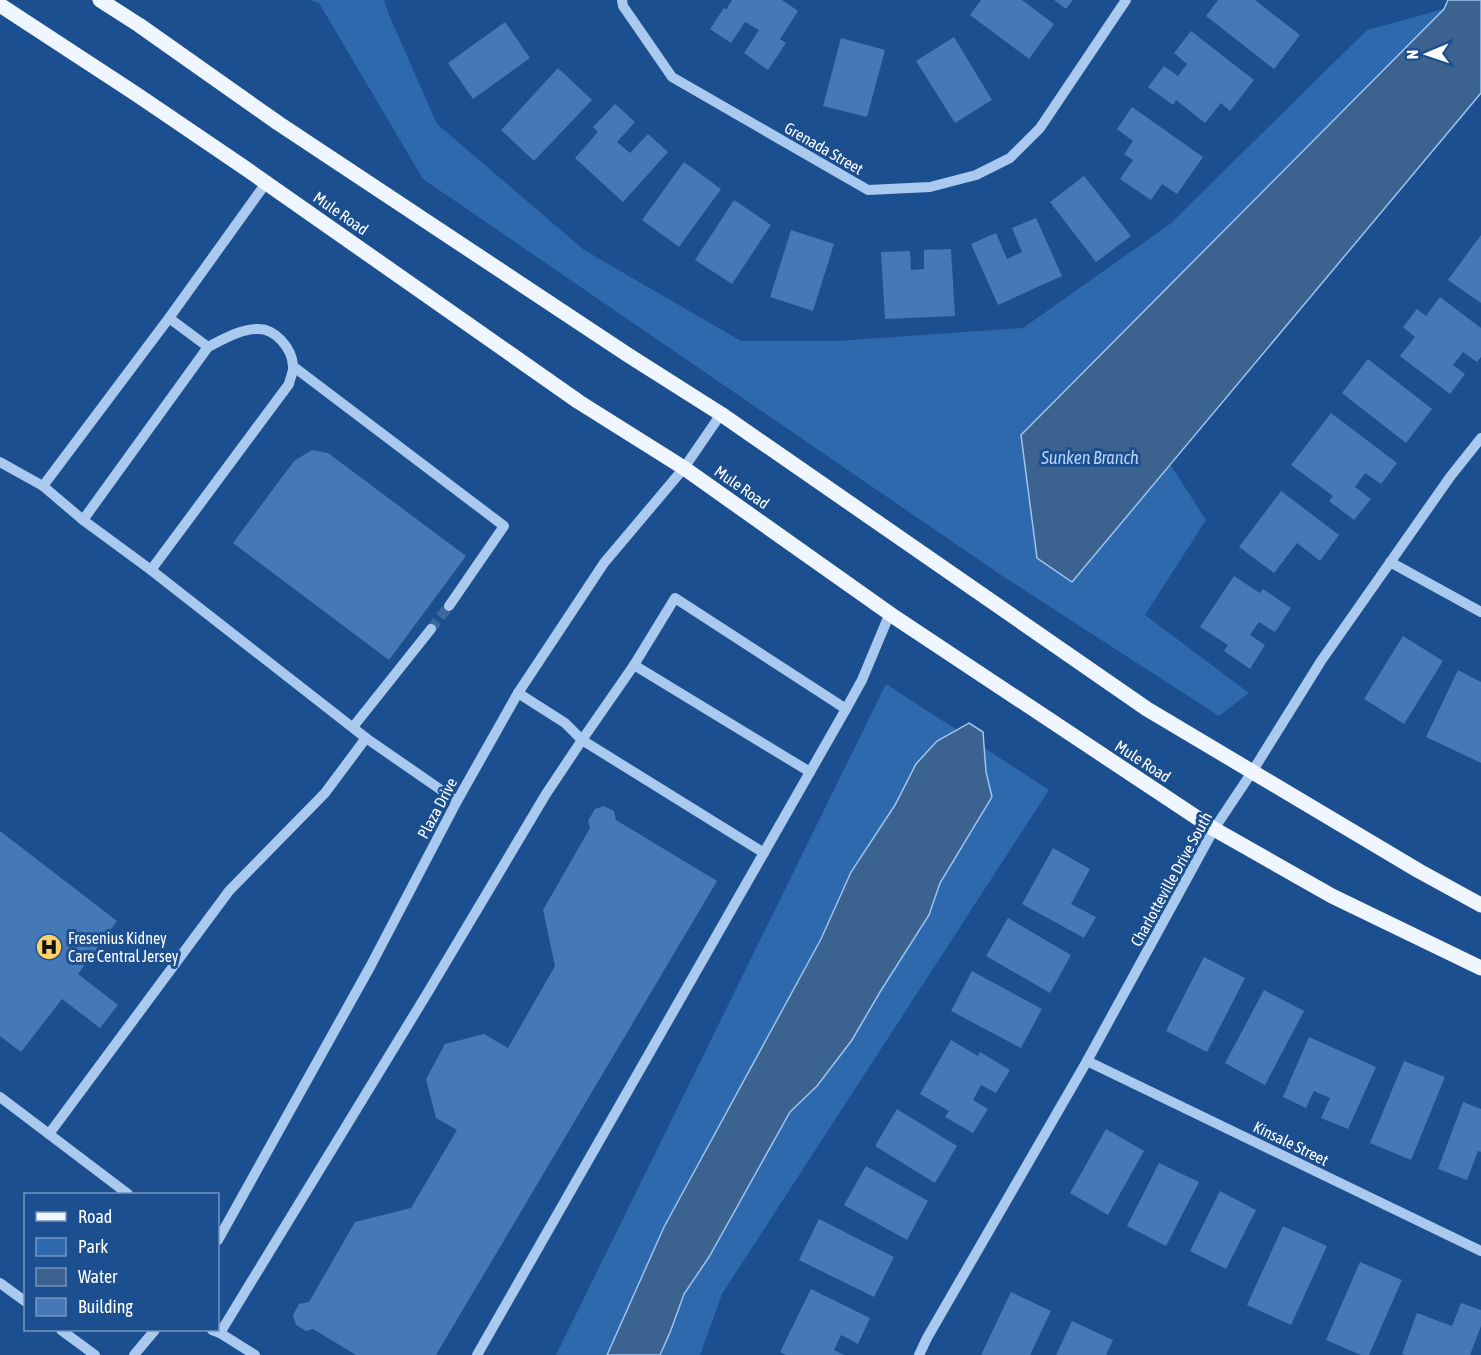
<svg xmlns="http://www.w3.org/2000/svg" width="1481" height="1355" font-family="'Asap Condensed',sans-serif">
<rect width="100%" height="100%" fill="#1b4f8f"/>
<g fill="#2e69ad">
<path d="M309,0H384L389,15L437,124L584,250L741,341H837L1023,328L1170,224L1367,30L1444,9L1021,436L1071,581L1170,464L1206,520L1145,615L1249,693L1219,716L1001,575L423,179L319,3Z"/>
<path d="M886,684L1049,790L722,1294L700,1355H556Z"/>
</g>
<g fill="#3c6290" stroke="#9cc4f0" stroke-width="1.5">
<path d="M1448,0H1481V93L1072,582L1037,558L1021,435L1444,9Z"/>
<path d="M969,723L983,732L986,772L992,797L940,883L929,915L880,992L852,1040L817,1086L790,1112L709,1257L684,1294L671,1330L660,1355H607L664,1227L821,939L851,872L895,805L916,764L937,741Z"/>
</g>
<g fill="#4478b7">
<path d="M732,0H782L798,11L780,39L786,43L768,70L744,53L759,30L745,22L731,43L710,29L724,8L726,10Z"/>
<path d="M981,0H1022L1054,24L1029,59L970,15Z"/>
<path d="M1054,0H1073L1066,9Z"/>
<path d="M1218,0H1255L1300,35L1274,69L1206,16Z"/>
<path d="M505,22L530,58L473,99L448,63Z"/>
<path d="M1191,31L1254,80L1230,111L1221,103L1205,123L1176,100L1173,105L1148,87L1164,66L1178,76L1187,64L1174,53Z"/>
<path d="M954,37L992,100L955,123L916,61Z"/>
<path d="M841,38L885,50L867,117L823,106Z"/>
<path d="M558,68L592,100L534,161L501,130Z"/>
<path d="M615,104L635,122L617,142L630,153L648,134L668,152L623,202L575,158L598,132L593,127Z"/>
<path d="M1132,107L1203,157L1177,194L1162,184L1151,200L1120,179L1133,160L1124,154L1133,141L1117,129Z"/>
<path d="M684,162L721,189L679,247L642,220Z"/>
<path d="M1084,176L1131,236L1096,262L1050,202Z"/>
<path d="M734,200L771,225L732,284L695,260Z"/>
<path d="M1036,218L1062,276L998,305L971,244L996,233L1007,259L1022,252L1012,228Z"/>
<path d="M791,230L834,244L813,311L770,297Z"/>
<path d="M1481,235V303L1448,280Z"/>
<path d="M951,249L955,316L885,319L881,252L910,251L911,270L924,269V250Z"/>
<path d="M1440,297L1481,328V357L1477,362L1463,352L1453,365L1465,374L1450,394L1400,356L1415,337L1403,327L1417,309L1426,316Z"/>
<path d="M1368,359L1432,409L1406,443L1342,393Z"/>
<path d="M1331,413L1397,463L1381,484L1365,473L1355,487L1371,499L1354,520L1329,501L1333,496L1291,465Z"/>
<path d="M312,450L328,453L466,556L389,660L233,543L294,461Z"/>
<path d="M1281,491L1339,535L1320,561L1297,543L1274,573L1239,547Z"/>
<path d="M1234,576L1260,593L1263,589L1291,608L1275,632L1259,622L1250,635L1265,645L1250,669L1224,651L1228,645L1200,627Z"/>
<path d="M1403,636L1443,661L1404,724L1364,699Z"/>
<path d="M1458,670L1481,682V763L1426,737Z"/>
<path d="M604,806L614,811L616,820L717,881L436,1355H356L313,1329L306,1331L296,1325L293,1315L299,1304L309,1302L355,1222L411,1208L457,1130L436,1118L426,1079L445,1044L484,1034L508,1048L555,966L543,910L590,828L588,821L595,809Z"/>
<path d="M0,831L117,921L78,974L118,1005L100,1028L62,999L21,1052L0,1036Z"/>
<path d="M1053,848L1090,869L1071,904L1096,917L1084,938L1022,904Z"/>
<path d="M1008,918L1071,955L1050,993L986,956Z"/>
<path d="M1204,957L1245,978L1207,1052L1166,1031Z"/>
<path d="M972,971L1042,1009L1021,1048L951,1011Z"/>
<path d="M1264,990L1304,1011L1265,1085L1225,1063Z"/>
<path d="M1309,1037L1376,1067L1348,1129L1321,1118L1330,1098L1314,1091L1306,1108L1283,1097Z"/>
<path d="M951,1040L978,1056L980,1052L1010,1070L996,1093L981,1085L973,1100L988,1109L973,1133L945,1117L949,1111L920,1094Z"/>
<path d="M1404,1061L1445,1077L1411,1160L1370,1143Z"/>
<path d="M1463,1102L1481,1109V1152L1478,1151L1467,1180L1438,1169Z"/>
<path d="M897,1109L957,1146L935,1183L875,1146Z"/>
<path d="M1106,1129L1144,1151L1108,1215L1070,1193Z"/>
<path d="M1159,1163L1199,1182L1166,1246L1127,1226Z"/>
<path d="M866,1166L928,1201L907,1240L844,1205Z"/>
<path d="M1220,1191L1256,1210L1226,1269L1190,1251Z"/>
<path d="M819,1219L894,1257L874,1297L799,1260Z"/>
<path d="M1283,1226L1327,1246L1291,1325L1247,1305Z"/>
<path d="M1360,1262L1402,1280L1369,1355H1361L1326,1340Z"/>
<path d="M811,1289L870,1318L858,1344L841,1335L834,1350L844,1355H786L780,1352Z"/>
<path d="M1011,1292L1051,1311L1030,1355H981Z"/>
<path d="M1461,1303L1481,1310V1326L1470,1355H1406L1402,1354L1417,1313L1452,1326Z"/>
<path d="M1072,1321L1113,1340L1106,1355H1056Z"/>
</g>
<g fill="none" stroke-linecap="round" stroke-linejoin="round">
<path stroke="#3d69a0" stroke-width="10" stroke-dasharray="10 5" stroke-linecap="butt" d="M431,629L449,606"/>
<g stroke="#a9c9ee" stroke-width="10">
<path d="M622,0L623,6L672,77L868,190L930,187L976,175L1010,158L1040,128L1126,0"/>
<path d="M266,183L169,318L43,486L83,520L151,570L366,738L457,801"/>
<path d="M294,367L504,526L449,606"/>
<path d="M0,462L43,486"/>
<path d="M83,520L208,347"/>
<path d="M1390,562L1481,612"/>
<path d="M151,570L289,384C290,378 294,371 293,366C292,348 275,328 257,329C240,329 222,340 208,347L169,318"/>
<path d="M634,665L810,772"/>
<path d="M353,727L431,629"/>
<path d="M764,853L582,740L634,665L675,598L846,709"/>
<path d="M1087,1061L1481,1251"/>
<path d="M0,1097L128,1194"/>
<path d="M49,1134L229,891L325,793L366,738"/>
<path d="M218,1240L370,967L457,801L518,693L604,563L684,468L721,414"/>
<path d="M0,1283L26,1302"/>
<path d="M61,1330L95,1355"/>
<path d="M212,1330L220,1333L428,992L546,794L582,740L565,723L518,693"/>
<path d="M220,1333L255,1355"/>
<path d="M134,1355L155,1330"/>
<path d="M477,1355L846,709L862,680L890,613"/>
<path d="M919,1355L927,1338L1087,1061L1214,829L1252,772L1321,661L1450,477L1481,438"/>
</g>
<g stroke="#f0f6ff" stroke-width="15">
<path d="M100,0L139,25L278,123L628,355L721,414L1147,709L1419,871L1481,905"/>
<path d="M0,5L136,94L245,168L579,402L684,468L896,618L1214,829L1332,896L1481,968"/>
</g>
</g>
<defs>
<g id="hospital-disc" transform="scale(1.35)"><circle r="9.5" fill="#ffd166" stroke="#1b4f8f"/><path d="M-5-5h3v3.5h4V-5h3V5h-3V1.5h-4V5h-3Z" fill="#111"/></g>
</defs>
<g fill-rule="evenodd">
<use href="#hospital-disc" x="49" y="947"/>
</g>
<g text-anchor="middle" stroke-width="6" stroke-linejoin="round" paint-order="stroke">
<g font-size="16" fill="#fff" stroke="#1b4f8f">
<text transform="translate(824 148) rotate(30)" y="6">Grenada Street</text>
<text transform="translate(341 213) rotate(35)" y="6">Mule Road</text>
<text transform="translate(742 487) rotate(35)" y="6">Mule Road</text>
<text transform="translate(1143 761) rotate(33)" y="6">Mule Road</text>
<text transform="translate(437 808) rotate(-62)" y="6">Plaza Drive</text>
<text transform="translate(1171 879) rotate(-61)" y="6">Charlotteville Drive South</text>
<text transform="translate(1291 1143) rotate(26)" y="6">Kinsale Street</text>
</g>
<g font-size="16" fill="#fff" stroke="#1b4f8f" text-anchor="start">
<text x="68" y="944">Fresenius Kidney<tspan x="68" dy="18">Care Central Jersey</tspan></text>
</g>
<g font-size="18" font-style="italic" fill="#b5d3f5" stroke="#1b4f8f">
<text x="1090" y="464">Sunken Branch</text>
</g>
</g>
<rect x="24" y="1193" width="195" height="138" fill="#1b4f8f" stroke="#7695bc" stroke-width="1.5"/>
<rect x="36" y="1212" width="30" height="9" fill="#f0f6ff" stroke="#7695bc" stroke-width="1.5"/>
<text x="78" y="1223" font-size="18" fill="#ffffff">Road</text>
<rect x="36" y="1238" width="30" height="18" fill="#2e69ad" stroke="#7695bc" stroke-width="1.5"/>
<text x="78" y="1253" font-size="18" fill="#ffffff">Park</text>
<rect x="36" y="1268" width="30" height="18" fill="#3c6290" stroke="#7695bc" stroke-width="1.5"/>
<text x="78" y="1283" font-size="18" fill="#ffffff">Water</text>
<rect x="36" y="1298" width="30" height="18" fill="#4478b7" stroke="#7695bc" stroke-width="1.5"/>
<text x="78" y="1313" font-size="18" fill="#ffffff">Building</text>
<g transform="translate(1427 54) rotate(268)" stroke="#1b4f8f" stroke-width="4.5" paint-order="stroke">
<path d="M0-4.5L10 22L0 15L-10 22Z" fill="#ffffff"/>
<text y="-9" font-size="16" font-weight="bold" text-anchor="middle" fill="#ffffff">N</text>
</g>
</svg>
